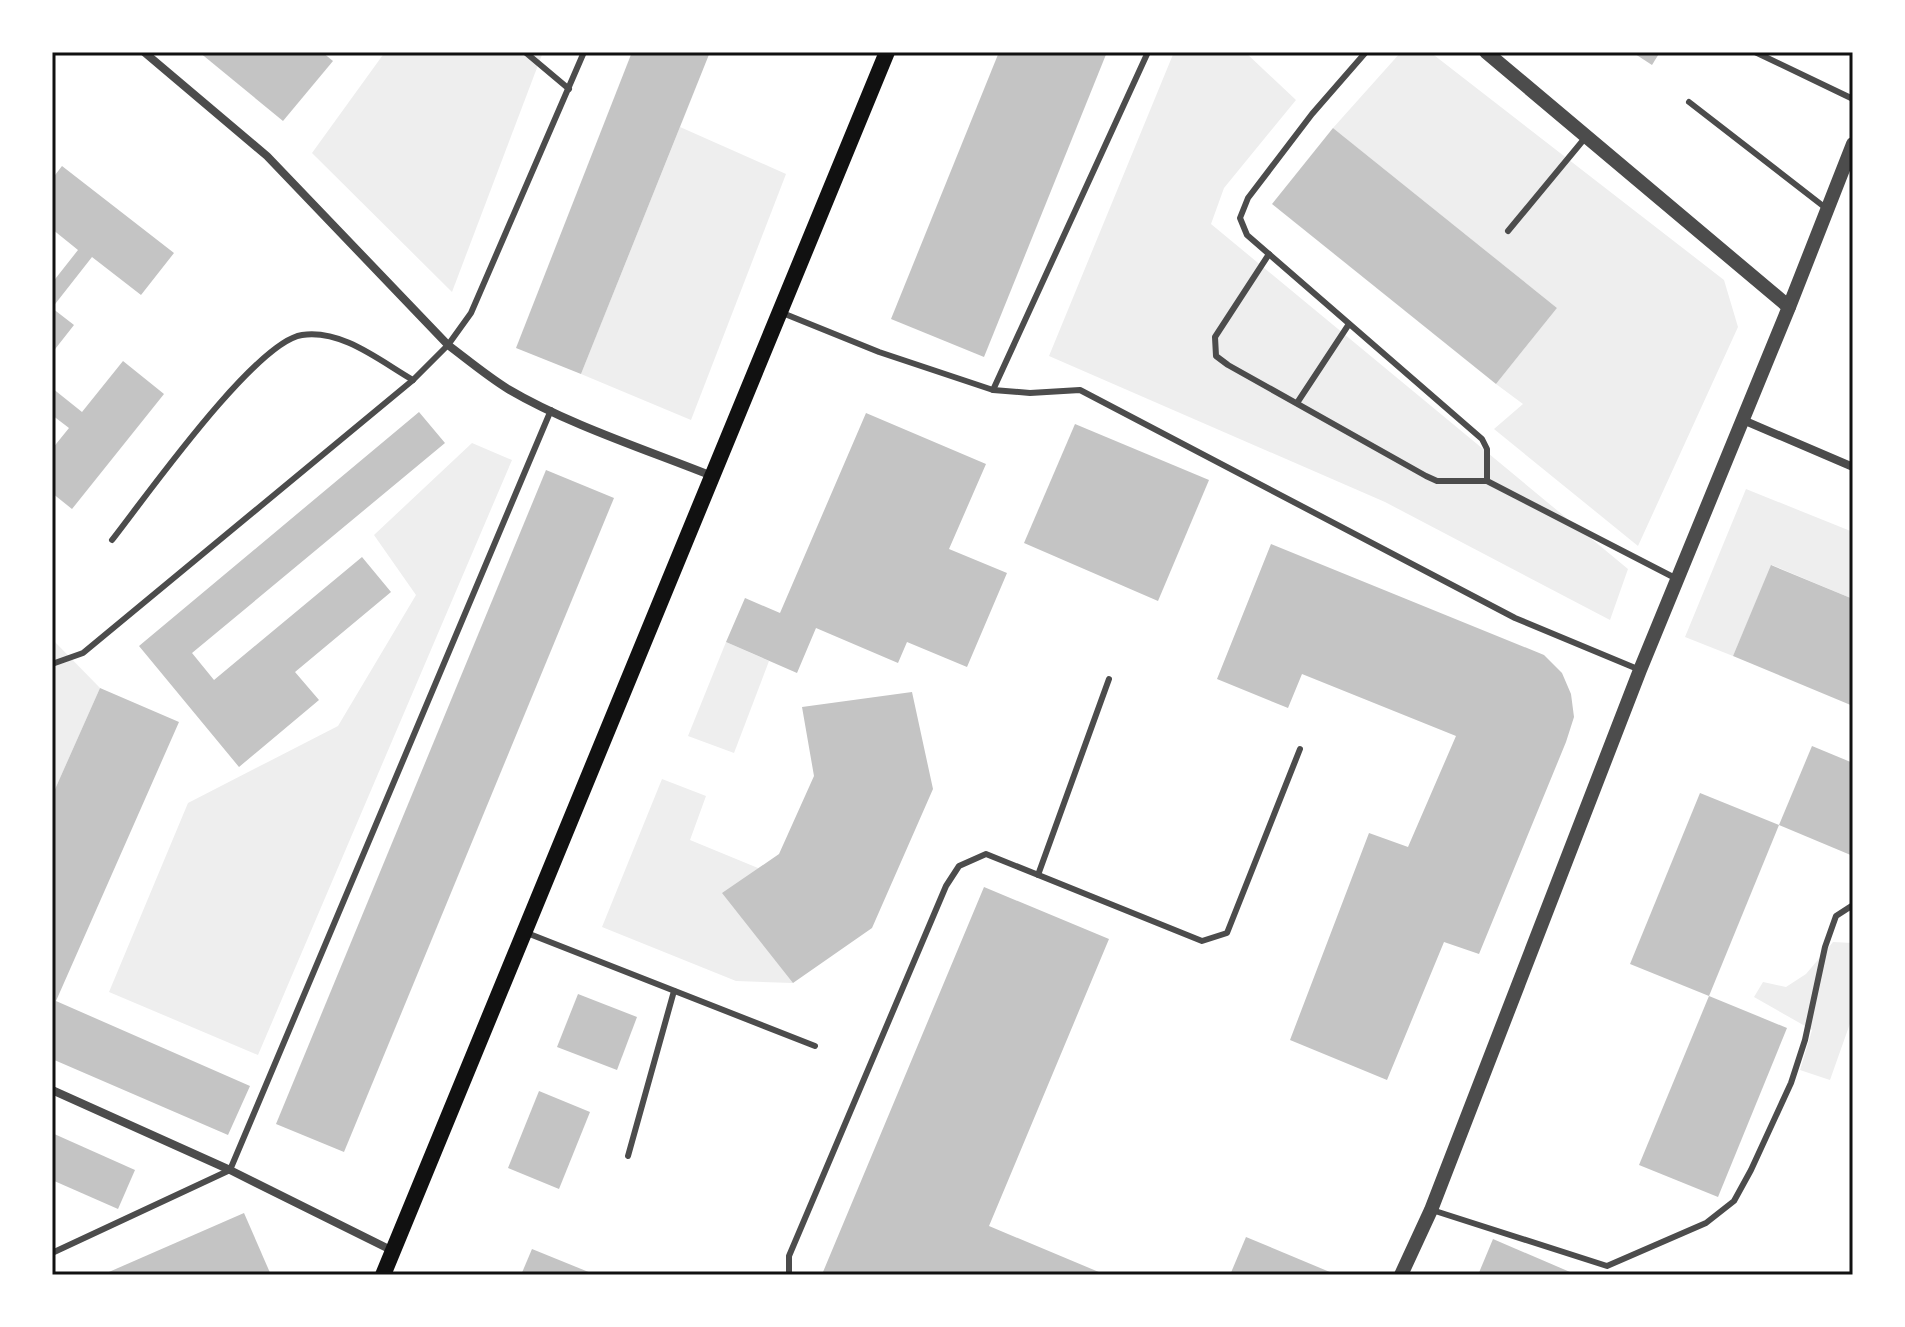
<svg xmlns="http://www.w3.org/2000/svg" width="1905" height="1327" font-family="Bitter,serif">
<rect width="100%" height="100%" fill="#fff"/>
<g fill="#eee">
<path d="M385,52H543L452,292L312,153Z"/>
<path d="M1174,52H1245L1296,100L1224,188L1211,224L1628,569L1610,620L1385,502L1049,356Z"/>
<path d="M1401,52H1430L1724,280L1738,327L1638,546L1494,429L1523,404L1496,384L1557,308L1333,128Z"/>
<path d="M680,127L786,174L691,420L581,374Z"/>
<path d="M472,443L512,460L258,1055L109,992L188,803L338,726L416,595L374,535Z"/>
<path d="M1746,489L1853,532V599L1772,565L1733,656L1685,637Z"/>
<path d="M52,639L100,688L52,796Z"/>
<path d="M726,642L769,661L734,753L688,736Z"/>
<path d="M662,779L706,796L690,840L758,868L793,983L736,981L602,927Z"/>
<path d="M1833,942L1853,943V1015L1830,1080L1800,1070L1812,1030L1754,997L1763,982L1786,987L1806,974Z"/>
</g>
<g fill="#c4c4c4">
<path d="M199,52H322L333,61L283,121Z"/>
<path d="M632,52H710L581,374L516,348Z"/>
<path d="M999,52H1107L984,357L891,319Z"/>
<path d="M1632,52H1660L1652,65Z"/>
<path d="M1333,128L1557,308L1496,384L1272,204Z"/>
<path d="M62,166L174,253L141,295L92,257L52,308L74,325L52,353V283L78,250L52,229V179Z"/>
<path d="M123,361L164,394L72,509L52,493V449L69,428L52,415V388L82,412Z"/>
<path d="M419,412L445,443L192,653L214,680L362,557L391,592L295,672L319,700L239,767L139,646Z"/>
<path d="M866,413L986,464L949,549L1007,573L967,667L907,642L898,663L816,628L797,673L726,642L745,598L780,613Z"/>
<path d="M1075,424L1209,480L1158,601L1024,543Z"/>
<path d="M546,470L614,498L344,1152L276,1124Z"/>
<path d="M1271,544L1544,655L1562,673L1571,694L1574,717L1566,742L1479,954L1444,942L1387,1080L1290,1040L1369,833L1408,847L1456,736L1302,674L1288,708L1217,679Z"/>
<path d="M1771,565L1853,599V706L1733,656Z"/>
<path d="M100,688L179,722L56,1001L250,1086L228,1135L52,1059V796Z"/>
<path d="M912,692L933,789L872,928L793,983L722,893L779,854L814,776L802,707Z"/>
<path d="M1812,746L1853,763V856L1779,825Z"/>
<path d="M1700,793L1779,825L1709,996L1630,964Z"/>
<path d="M984,887L1109,939L989,1226L1106,1275H831L823,1272Z"/>
<path d="M578,994L637,1017L617,1070L557,1047Z"/>
<path d="M1709,996L1787,1028L1718,1197L1639,1165Z"/>
<path d="M539,1091L590,1112L559,1189L508,1168Z"/>
<path d="M52,1133L135,1170L118,1209L52,1180Z"/>
<path d="M244,1213L271,1275H102Z"/>
<path d="M1246,1237L1337,1275H1230Z"/>
<path d="M1493,1239L1577,1275H1478Z"/>
<path d="M532,1249L596,1275H521Z"/>
</g>
<g fill="none" stroke-linecap="round" stroke-linejoin="round">
<g stroke="#4c4c4c" stroke-width="6">
<path d="M525,52L569,89"/>
<path d="M1366,52L1312,114L1248,198L1240,218L1247,235L1482,439L1487,449V481"/>
<path d="M1755,52L1853,99"/>
<path d="M1689,102L1827,209"/>
<path d="M1508,231L1585,138"/>
<path d="M1269,254L1215,337L1216,356L1228,365L1426,476L1437,481H1487L1677,579"/>
<path d="M780,312L879,352L993,390L1030,393L1080,390L1515,618L1640,670"/>
<path d="M993,390L1148,52"/>
<path d="M1297,403L1349,324"/>
<path d="M112,540C145,498 255,342 302,335C342,329 380,361 413,380"/>
<path d="M52,664L83,653L413,380L448,345L471,313L584,52"/>
<path d="M1038,875L1109,679"/>
<path d="M527,933L815,1046"/>
<path d="M628,1156L674,991"/>
<path d="M1432,1210L1607,1266L1706,1223L1734,1201L1751,1170L1791,1083L1805,1040L1825,947L1836,916L1853,905"/>
<path d="M52,1253L230,1170L551,410"/>
<path d="M789,1275V1256L946,886L959,866L986,854L1202,941L1227,933L1300,749"/>
</g>
<g stroke="#4c4c4c" stroke-width="8">
<path d="M144,52L267,156L448,345C468,360 487,376 508,389C567,424 647,450 712,476"/>
<path d="M1743,420L1853,467"/>
<path d="M52,1090L230,1170L393,1251"/>
</g>
<g stroke="#4c4c4c" stroke-width="14">
<path d="M1486,52L1789,307"/>
<path d="M1401,1275L1431,1210L1640,670L1789,307L1853,144"/>
</g>
<path stroke="#111" stroke-width="16" d="M383,1275L887,52"/>
</g>
<rect width="1905" height="1327" fill="none" stroke="#ffffff" stroke-width="108"/>
<rect x="54" y="54" width="1797" height="1219" fill="none" stroke="#111" stroke-width="3"/>
</svg>
